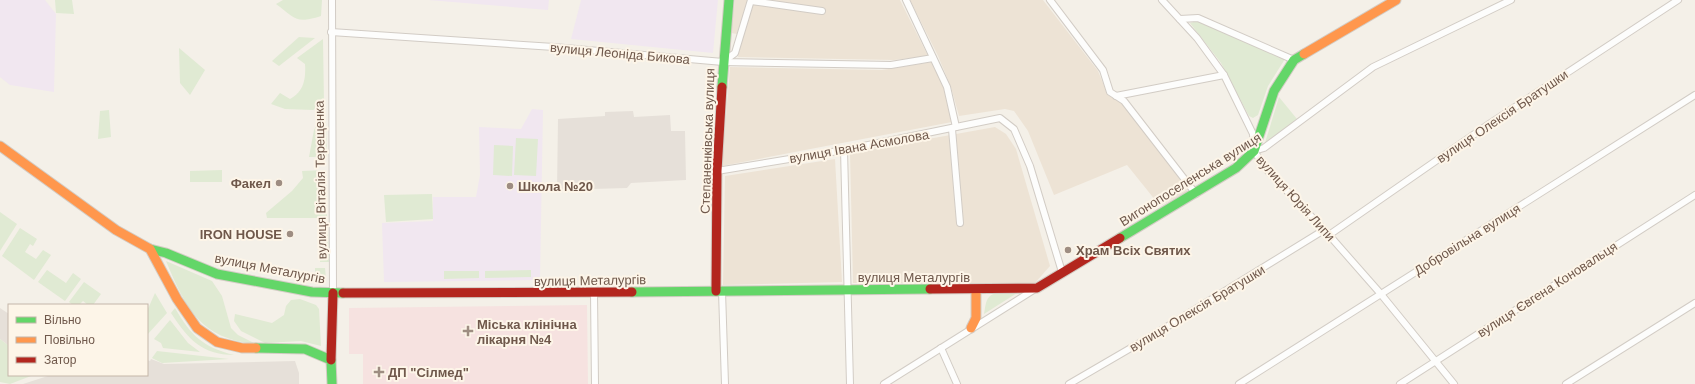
<svg xmlns="http://www.w3.org/2000/svg" width="1695" height="384" font-family="Arial,sans-serif">
<rect width="100%" height="100%" fill="#f4f0e8"/>
<g fill="#ede3d5">
<path d="M735,0H900L928,56L894,60L738,57L743,35L731,33Z"/>
<path d="M910,0H1043L1098,71L1108,95L1122,103L1186,186L1187,192L1160,206L1127,165L1054,195L1028,131L1014,111L1005,109L959,116L951,87L938,56Z"/>
<path d="M932,62L946,92L952,122L722,166L730,67L882,70Z"/>
<path d="M995,127L1006,134L1016,149L1050,266L1035,283H853L850,153Z"/>
<path d="M835,159L842,282L723,285L725,176Z"/>
</g>
<g fill="#e6e0d9">
<path d="M633,111L634,117L670,115L671,131H685L686,180L631,183L627,188L557,190L558,119L605,116V112Z"/>
<path d="M0,308L9,314V346L0,339Z"/>
<path d="M151,359L164,364L295,361L299,373V384H23L51,375H147V360L150,361Z"/>
</g>
<g fill="#f1e7f0">
<path d="M0,0H45L56,14L54,92L10,85L0,77Z"/>
<path d="M428,0H549L548,10Z"/>
<path d="M581,0H718L713,53L571,39Z"/>
<path d="M532,109L543,110L540,280L384,282L382,223L433,221V197H476L480,175L479,127L521,129Z"/>
</g>
<path fill="#f6e2e0" d="M587,305L588,384H363V354H349V308Z"/>
<g fill="#e0ead3">
<path d="M55,0H72L74,14L56,13Z"/>
<path d="M283,0H322L321,16C296,24 296,19 276,4Z"/>
<path d="M1197,21L1285,59L1268,86L1258,115L1253,118L1249,116L1221,63L1190,23Z"/>
<path d="M299,37L315,38L279,66L272,61Z"/>
<path d="M323,39L324,104L313,110L285,109L271,104L280,93L290,99C304,92 306,78 305,64L297,58Z"/>
<path d="M179,48L205,70L190,95L180,83Z"/>
<path d="M1279,97L1297,119L1265,143Z"/>
<path d="M109,110L111,137L98,139L100,111Z"/>
<path d="M318,122H326L327,157H309L314,130Z"/>
<path d="M516,138L538,139L536,176L514,175Z"/>
<path d="M494,145L513,146L512,176L493,175Z"/>
<path d="M222,170V182H190V171Z"/>
<path d="M326,170L327,218H267L266,213L292,191L303,178L302,171Z"/>
<path d="M432,194L433,219L386,222L384,195Z"/>
<path d="M0,212L17,224L0,251Z"/>
<path d="M319,226L328,227L329,262H320Z"/>
<path d="M20,228L37,239L33,246L30,244L25,252L36,259L43,250L51,255L34,280L2,256Z"/>
<path d="M166,261L212,281L222,296L231,328L238,335L256,344C201,339 186,309 166,261Z"/>
<path d="M315,268H325L326,279L300,277V273H315Z"/>
<path d="M47,270L66,283L73,273L81,279L65,301L38,282Z"/>
<path d="M531,270V277L485,278V271Z"/>
<path d="M444,271H479V278L444,279Z"/>
<path d="M84,282L101,294L93,305H88L83,301L79,305H73L69,302Z"/>
<path d="M155,293L167,313L147,335V311Z"/>
<path d="M996,293H1017L984,314C986,305 985,296 996,293Z"/>
<path d="M300,299L316,305L319,309L321,346L301,341L265,343L241,331L234,321L235,314L272,323L284,315L286,306L291,300Z"/>
<path d="M175,308C191,336 203,347 234,355C202,355 188,339 171,313Z"/>
<path d="M170,320L188,343L200,352L163,348L161,343L154,339Z"/>
<path d="M0,339L9,346V375L31,376L10,384L0,382Z"/>
<path d="M157,351L229,359L162,363L152,358Z"/>
</g>
<g fill="none" stroke-linecap="round" stroke-linejoin="round">
<g stroke="#d2ccc5" stroke-width="8">
<g id="street">
<path d="M332,0L333,293"/>
<path d="M906,0L947,87L956,127"/>
<path d="M1050,0L1103,70L1110,92L1124,101L1196,194"/>
<path d="M1162,0L1197,38L1224,75L1253,134L1254,151L1267,170L1329,235L1380,293L1454,384"/>
<path d="M751,1L822,11"/>
<path d="M1180,19L1198,18L1294,60"/>
<path d="M331,32L554,47L723,62L891,65L933,58"/>
<path d="M723,62L735,53L751,0"/>
<path d="M1116,96L1224,75"/>
<path d="M952,129L960,223"/>
<path d="M844,150L850,384"/>
<path d="M1254,151L1264,148L1373,67L1511,0"/>
<path d="M717,171L844,150L1000,118L1014,129L1030,166L1062,272"/>
<path d="M1329,235L1489,124L1678,0"/>
<path d="M722,291L725,384"/>
<path d="M594,293L595,384"/>
<path d="M941,348L957,384"/>
<path d="M884,384L1035,289"/>
<path d="M1069,384L1160,331L1324,230"/>
<path d="M1239,384L1695,95"/>
<path d="M1400,384L1695,195"/>
<path d="M1566,384L1695,303"/>
</g>
</g>
<g stroke="#d3ccc4" stroke-width="11">
<g id="fast">
<path d="M722,87L729,0"/>
<path d="M1120,238L1236,168L1254,151L1274,91L1294,60L1304,54"/>
<path d="M150,249L166,253L217,274L312,292L343,293"/>
<path d="M632,292L930,289"/>
<path d="M256,348L305,349L331,360L332,384"/>
</g>
</g>
<g stroke="#d3ccc4" stroke-width="11">
<g id="slow">
<path d="M1304,54L1396,0"/>
<path d="M0,146L116,230L150,249L177,299L197,328L217,342L242,348H256"/>
<path d="M971,328L976,318V290"/>
</g>
</g>
<g stroke="#d3ccc4" stroke-width="11">
<g id="jam">
<path d="M930,289L1037,288L1120,238"/>
<path d="M716,291L717,171L722,87"/>
<path d="M343,293L632,292"/>
<path d="M331,360L333,293"/>
</g>
</g>
<use href="#street" stroke="#fdfdfc" stroke-width="6"/>
<use href="#fast" stroke="#63d668" stroke-width="9"/>
<use href="#slow" stroke="#ff974d" stroke-width="9"/>
<use href="#jam" stroke="#b3261e" stroke-width="9"/>
</g>
<g fill="#9e8d82" stroke="#fdf5e8" stroke-width="1.5">
<circle cx="279" cy="183" r="4"/>
<circle cx="510" cy="186" r="4"/>
<circle cx="290" cy="234" r="4"/>
<circle cx="1068" cy="250" r="4"/>
<path d="M466 325h4v4h4v4h-4v4h-4v-4h-4v-4h4z"/>
<path d="M377 366h4v4h4v4h-4v4h-4v-4h-4v-4h4z"/>
</g>
<g text-anchor="middle" stroke-width="4" stroke-linejoin="round" paint-order="stroke">
<g font-size="13" fill="#6f584b" stroke="#fdf5e8">
<text transform="translate(620 53) rotate(5)" y="5">вулиця Леоніда Бикова</text>
<text transform="translate(1502 116) rotate(-34)" y="5">вулиця Олексія Братушки</text>
<text transform="translate(707 141) rotate(-88)" y="5">Степаненківська вулиця</text>
<text transform="translate(859 146) rotate(-10)" y="5">вулиця Івана Асмолова</text>
<text transform="translate(1190 179) rotate(-32)" y="5">Вигонопоселенська вулиця</text>
<text transform="translate(320 180) rotate(-91)" y="5">вулиця Віталія Терещенка</text>
<text transform="translate(1296 198) rotate(48)" y="5">вулиця Юрія Липи</text>
<text transform="translate(1467 239) rotate(-32)" y="5">Добровільна вулиця</text>
<text transform="translate(270 268) rotate(11)" y="5">вулиця Металургів</text>
<text x="914" y="282">вулиця Металургів</text>
<text transform="translate(590 280) rotate(-1)" y="5">вулиця Металургів</text>
<text transform="translate(1547 289) rotate(-33)" y="5">вулиця Євгена Коновальця</text>
<text transform="translate(1197 308) rotate(-31)" y="5">вулиця Олексія Братушки</text>
</g>
<g font-size="13" font-weight="bold" fill="#6f584b" stroke="#fdf5e8" text-anchor="start">
<text x="271" y="188" text-anchor="end">Факел</text>
<text x="518" y="191">Школа №20</text>
<text x="282" y="239" text-anchor="end">IRON HOUSE</text>
<text x="1076" y="255">Храм Всіх Святих</text>
<text x="477" y="329">Міська клінічна<tspan x="477" dy="15">лікарня №4</tspan></text>
<text x="388" y="377">ДП "Сілмед"</text>
</g>
</g>
<rect x="8" y="304" width="140" height="72" fill="#fdf5e8" stroke="#c4b6a9"/>
<rect x="16" y="317" width="20" height="6" fill="#63d668" stroke="#c4b6a9"/>
<text x="44" y="324" font-size="12" fill="#6f584b">Вільно</text>
<rect x="16" y="337" width="20" height="6" fill="#ff974d" stroke="#c4b6a9"/>
<text x="44" y="344" font-size="12" fill="#6f584b">Повільно</text>
<rect x="16" y="357" width="20" height="6" fill="#b3261e" stroke="#c4b6a9"/>
<text x="44" y="364" font-size="12" fill="#6f584b">Затор</text>
</svg>
